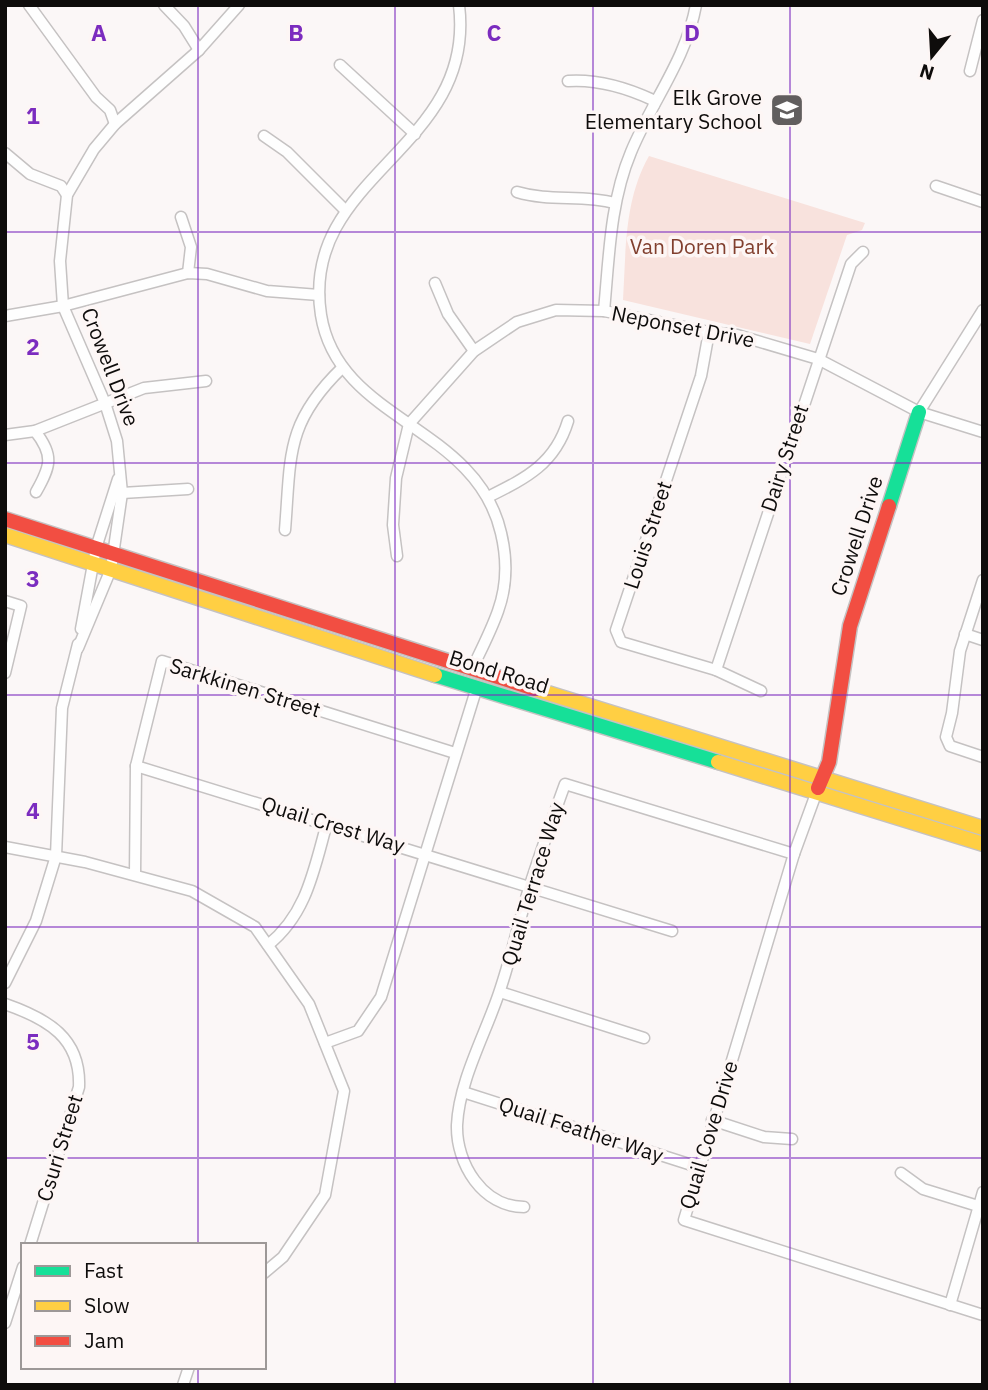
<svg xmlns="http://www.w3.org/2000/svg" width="988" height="1390" font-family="'IBM Plex Sans',sans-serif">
<rect width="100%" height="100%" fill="#fbf7f7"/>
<path fill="#f8e2dd" d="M649,156L865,223L862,230L847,235L810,344L623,300C626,251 624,200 649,156Z"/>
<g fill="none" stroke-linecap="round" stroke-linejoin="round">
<g stroke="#c5c2c2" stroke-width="13">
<g id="street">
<path d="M29,5L96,97L110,110L115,124"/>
<path d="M164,5L184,26L199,50"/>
<path d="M459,5C477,150 299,175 321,315C338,422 476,424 501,533C507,558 507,586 498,611C491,631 481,650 472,669"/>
<path d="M340,65L415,134"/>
<path d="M970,71L983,20"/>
<path d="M568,81C598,79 625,87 653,100L654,105"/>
<path d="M264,136L287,152L345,210"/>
<path d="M5,153L30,174L61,186L67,195"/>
<path d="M936,186L983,202"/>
<path d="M517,192C550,202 582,194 615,203"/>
<path d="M181,217L191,247L188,273"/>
<path d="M435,283L448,314L474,351"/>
<path d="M604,311C609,258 610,202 631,152C652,101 686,60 696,5"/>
<path d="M5,316L63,306L188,273L207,274L267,291L319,295"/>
<path d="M709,332L701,376L616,630L621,642L716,670L761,691"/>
<path d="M919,412L983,310"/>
<path d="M35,431C54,455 51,466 36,492"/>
<path d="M5,435L35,431L144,388L206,381"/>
<path d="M122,493L188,489"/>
<path d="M488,497C526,478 555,464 568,421"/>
<path d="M285,530C291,456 285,423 342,368"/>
<path d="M397,556L393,525L396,478L409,424L474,351L517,322L556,310L604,311L709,332L737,335L818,359L919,412L983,432"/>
<path d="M983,580L960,651L952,713L946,737L950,746L983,757"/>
<path d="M5,601L21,606L5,673"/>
<path d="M81,629L96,548L118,479"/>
<path d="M965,634L983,640"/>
<path d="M78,648L111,569L122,493L117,441L105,403L63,306L60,261L67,195L94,149L115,124L199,50L239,5"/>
<path d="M716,670L851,264L863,252"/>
<path d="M136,766L672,931"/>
<path d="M817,791L794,854L684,1220L983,1315"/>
<path d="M5,847L85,862L192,891L255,927L309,1004L344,1091L325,1195L283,1257L264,1273"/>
<path d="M135,875L136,766L162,661L455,753"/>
<path d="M268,945C307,914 314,869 327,823"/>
<path d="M5,983L36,921L56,856L62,708L78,644"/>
<path d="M500,992L644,1038"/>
<path d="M5,1004C48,1019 81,1038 79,1087L30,1245"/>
<path d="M325,1043L358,1031L381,997L477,687"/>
<path d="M463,1092L698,1167"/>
<path d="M712,1120L764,1137L792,1139"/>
<path d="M901,1173L923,1189L978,1206"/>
<path d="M524,1207C483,1207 456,1164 457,1125C459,1081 485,1035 499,993C511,958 519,921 530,885C541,851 553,817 565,784L794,854"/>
<path d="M950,1305L983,1192"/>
<path d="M5,1323L23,1267"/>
<path d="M183,1385L189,1367"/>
</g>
</g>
<g stroke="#c5c2c2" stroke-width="17">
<g id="fast">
<path d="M889,506L919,412"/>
<path d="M435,675L718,762"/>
</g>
</g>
<g stroke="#c5c2c2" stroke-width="17">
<g id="slow">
<path d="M5,535L435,675"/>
<path d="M535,689L983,828"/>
<path d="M718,762L983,844"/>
</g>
</g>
<g stroke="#c5c2c2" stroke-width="17">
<g id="jam">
<path d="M5,519L535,689"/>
<path d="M818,788L829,762L850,626L889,506"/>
</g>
</g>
<use href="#street" stroke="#fefefe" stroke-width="10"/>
<use href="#fast" stroke="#16e098" stroke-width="14"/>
<use href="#slow" stroke="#ffcf43" stroke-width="14"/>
<use href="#jam" stroke="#f24e42" stroke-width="14"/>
</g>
<path fill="none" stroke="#7b2cbf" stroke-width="2" stroke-opacity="0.55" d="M198,5V1245M395,5V1385M593,5V1385M790,5V1385M5,232H983M5,463H983M5,695H983M5,927H983M5,1158H983M198,1367V1385"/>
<defs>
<g id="school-square" transform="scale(1.75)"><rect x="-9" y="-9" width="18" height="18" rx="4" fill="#615e5e" stroke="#fdf6f5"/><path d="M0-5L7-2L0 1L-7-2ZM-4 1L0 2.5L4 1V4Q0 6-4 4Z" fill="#fff"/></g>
</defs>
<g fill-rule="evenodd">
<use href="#school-square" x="787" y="110"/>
</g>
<g text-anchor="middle" stroke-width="7" stroke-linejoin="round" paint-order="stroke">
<g font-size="21" fill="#0e0c0b" stroke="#fdf6f5" text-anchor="end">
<text x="762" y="105">Elk Grove<tspan x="762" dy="24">Elementary School</tspan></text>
</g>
<g font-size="21" fill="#813f2e" stroke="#fdf6f5">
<text x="702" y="254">Van Doren Park</text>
</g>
<g font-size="21" fill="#0e0c0b" stroke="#fdf6f5">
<text transform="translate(683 327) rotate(11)" y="7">Neponset Drive</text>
<text transform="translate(110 367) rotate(69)" y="7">Crowell Drive</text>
<text transform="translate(785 458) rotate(-72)" y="7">Dairy Street</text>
<text transform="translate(648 535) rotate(-72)" y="7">Louis Street</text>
<text transform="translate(857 536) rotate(-72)" y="7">Crowell Drive</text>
<text transform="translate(499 672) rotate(17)" y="7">Bond Road</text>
<text transform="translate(245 688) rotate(17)" y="7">Sarkkinen Street</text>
<text transform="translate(333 825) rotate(17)" y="7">Quail Crest Way</text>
<text transform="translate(533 884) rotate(-73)" y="7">Quail Terrace Way</text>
<text transform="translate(581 1130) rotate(18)" y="7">Quail Feather Way</text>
<text transform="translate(709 1135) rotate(-73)" y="7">Quail Cove Drive</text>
<text transform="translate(60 1148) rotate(-73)" y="7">Csuri Street</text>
</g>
</g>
<g font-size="23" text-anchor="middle" font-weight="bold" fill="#7b2cbf" stroke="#fdf6f5" stroke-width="7" stroke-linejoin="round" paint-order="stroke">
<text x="99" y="41">A</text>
<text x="296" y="41">B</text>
<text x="494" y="41">C</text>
<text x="692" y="41">D</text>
<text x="33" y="124">1</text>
<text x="33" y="355">2</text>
<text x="33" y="587">3</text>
<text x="33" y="819">4</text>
<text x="33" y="1050">5</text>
</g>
<rect width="988" height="1390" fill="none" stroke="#0e0c0b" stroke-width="14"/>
<rect x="21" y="1243" width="245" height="126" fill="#fdf6f5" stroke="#9d9897" stroke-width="2"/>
<rect x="35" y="1266" width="35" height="10" fill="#16e098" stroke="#9d9897" stroke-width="2"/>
<text x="84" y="1278" font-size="21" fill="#0e0c0b">Fast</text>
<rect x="35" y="1301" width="35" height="10" fill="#ffcf43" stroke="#9d9897" stroke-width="2"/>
<text x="84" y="1313" font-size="21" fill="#0e0c0b">Slow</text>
<rect x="35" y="1336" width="35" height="10" fill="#f24e42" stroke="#9d9897" stroke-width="2"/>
<text x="84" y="1348" font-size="21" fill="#0e0c0b">Jam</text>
<g transform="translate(932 56) rotate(198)" stroke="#fdf6f5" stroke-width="5" paint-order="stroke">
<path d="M0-5L12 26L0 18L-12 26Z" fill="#0e0c0b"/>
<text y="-10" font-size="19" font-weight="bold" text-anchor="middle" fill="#0e0c0b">N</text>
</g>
</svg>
